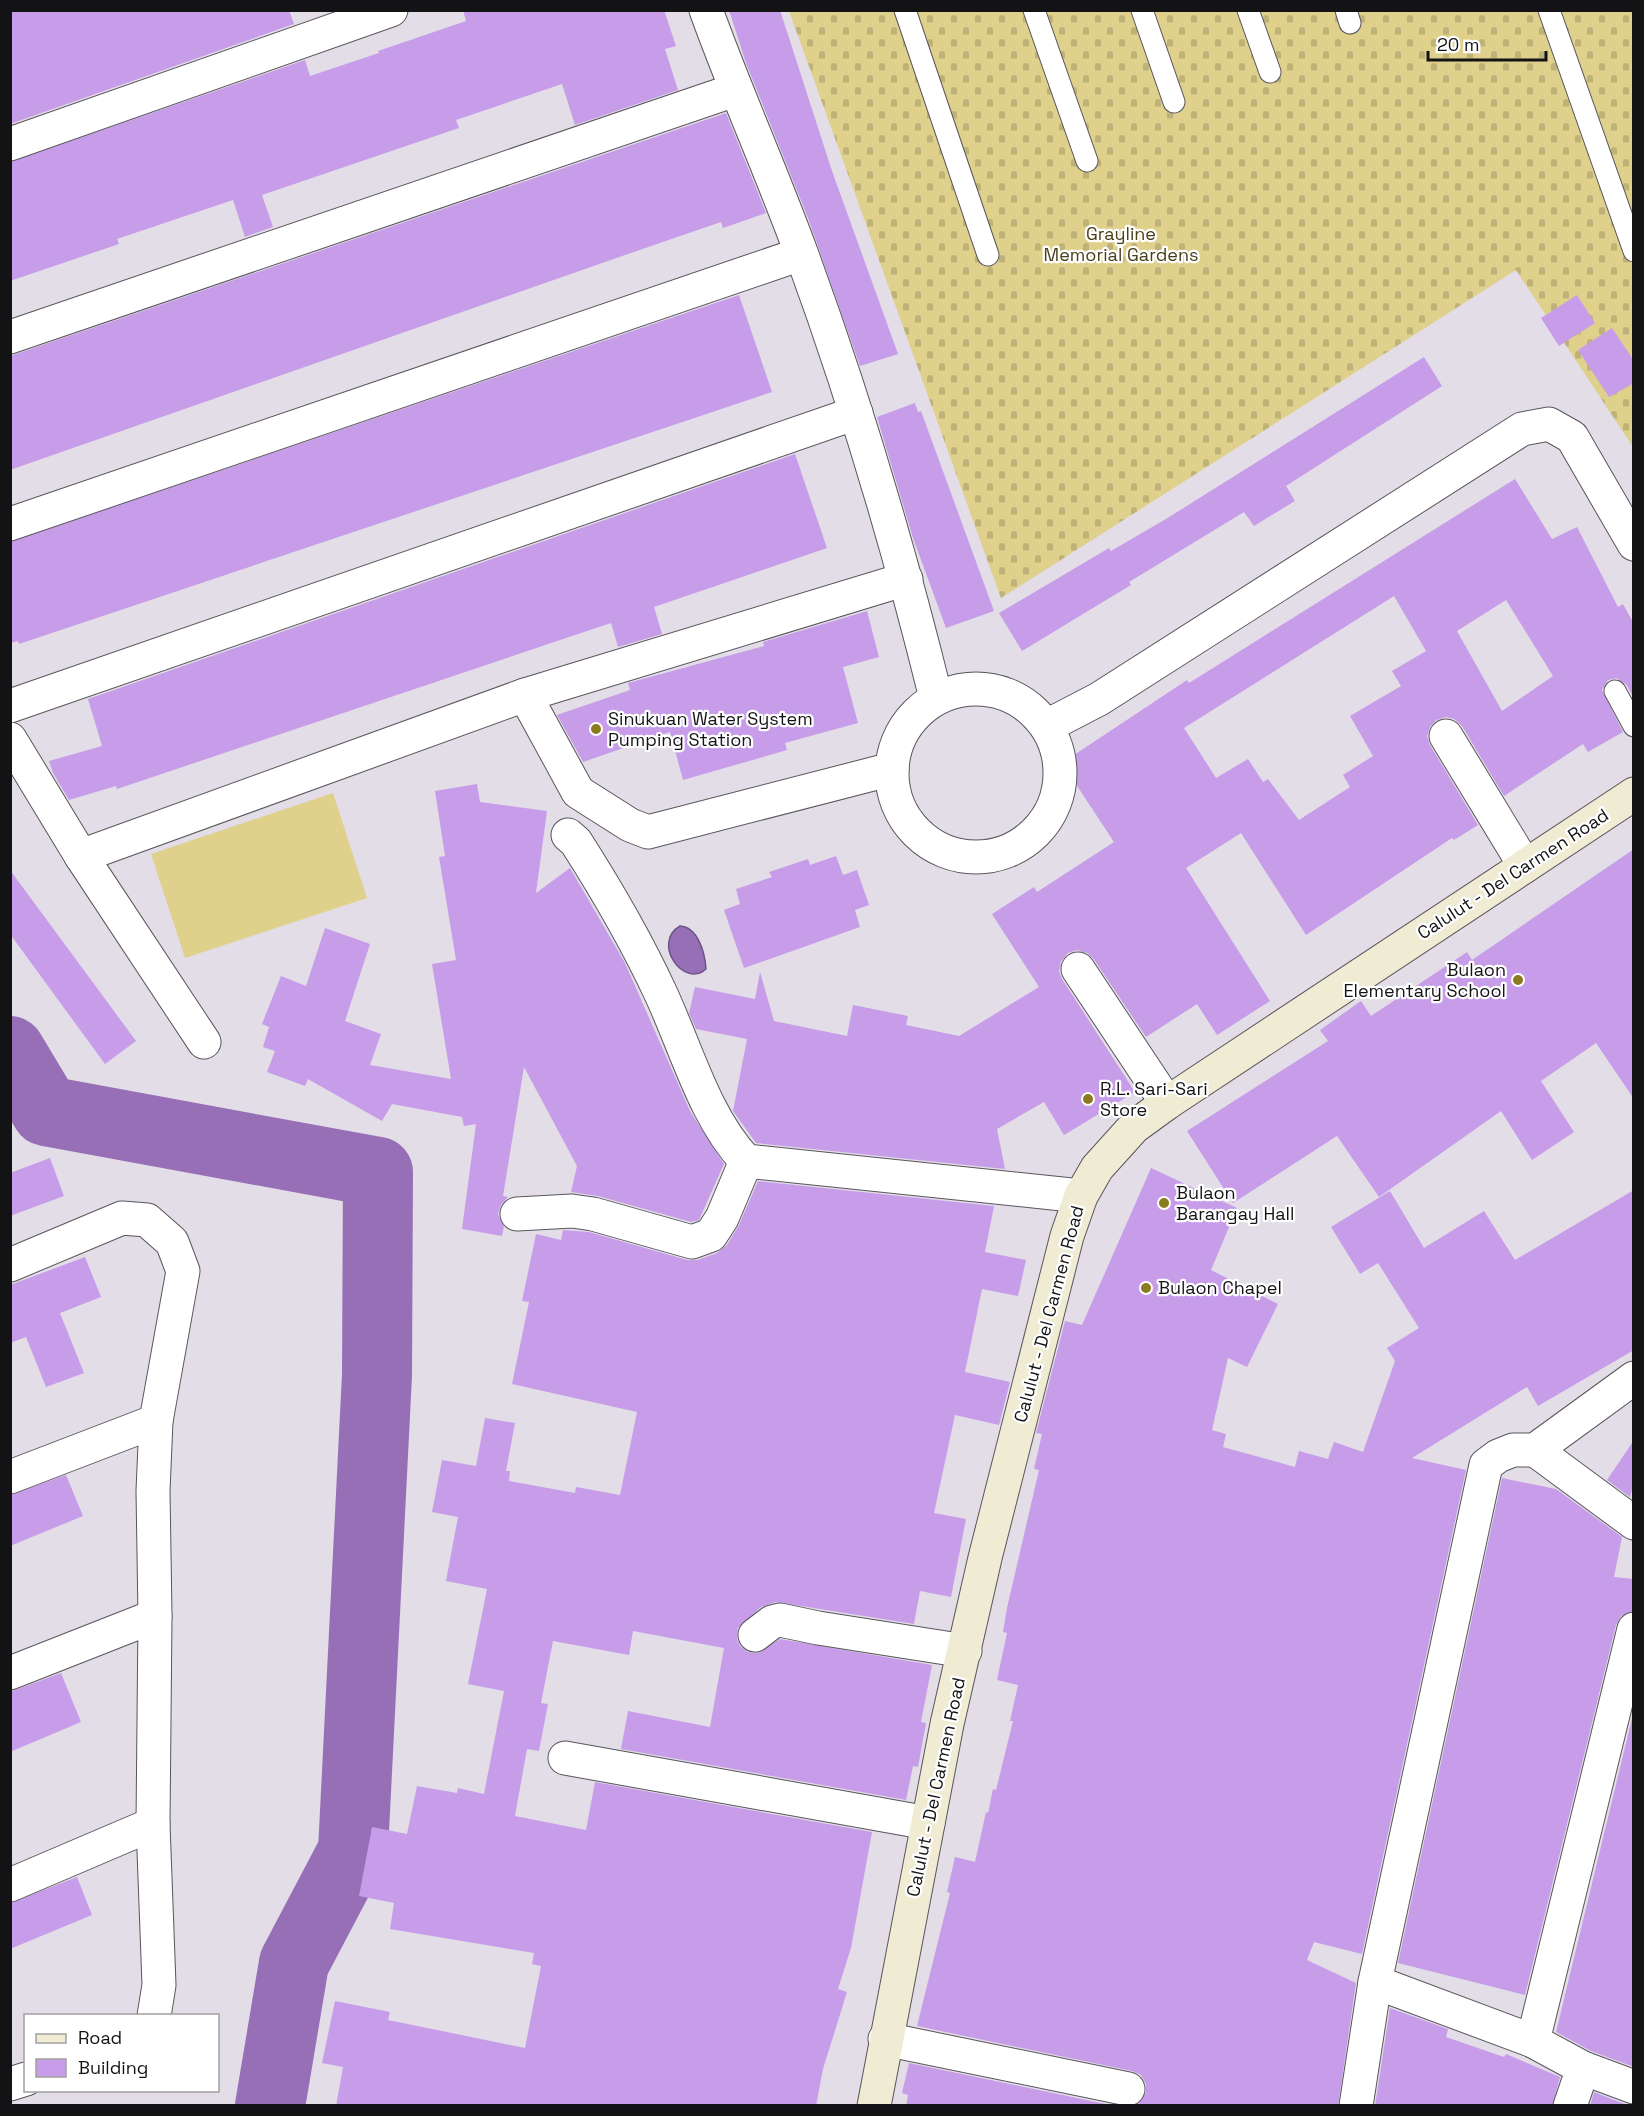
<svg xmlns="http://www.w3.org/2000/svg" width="1644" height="2116" font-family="'Space Grotesk',sans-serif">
<defs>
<pattern id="cemetery-stones" width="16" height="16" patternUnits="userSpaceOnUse" patternTransform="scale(1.5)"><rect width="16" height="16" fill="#dfd08c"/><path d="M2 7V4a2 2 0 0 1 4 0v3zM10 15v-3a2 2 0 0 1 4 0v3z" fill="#beb278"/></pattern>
</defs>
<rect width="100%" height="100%" fill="#e2dde6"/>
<path fill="#dfd08c" d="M333,793L367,898L185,958L151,854Z"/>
<path fill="url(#cemetery-stones)" d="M789,11H1633V447L1516,270L1001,598Z"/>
<path fill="#976fb7" stroke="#6f5386" stroke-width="1.5" d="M680,926C698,927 705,953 706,969C684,989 651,943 680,926Z"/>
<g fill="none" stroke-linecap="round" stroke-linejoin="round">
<path stroke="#976fb7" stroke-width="70" d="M10,1051L46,1111L378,1172L377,1375L353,1851L294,1963L270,2106"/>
</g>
<g fill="#c79de9" fill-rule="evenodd">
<path d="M10,10H289L294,24L10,124Z"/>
<path d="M463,10H664L676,46L665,49L678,90L575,125L562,84L456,120L459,128L262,195L273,227L245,237L233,200L117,239L119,244L10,281V162L305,60L310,76L379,53L378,51L466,21Z"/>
<path d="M729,10H780L832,171L898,354L860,366L808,218L746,63Z"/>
<path d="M726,113L766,213L723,228L721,222L625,255L10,470V356Z"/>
<path d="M739,295L772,392L19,644L18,641L10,643V542Z"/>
<path d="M1577,295L1595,323L1559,346L1541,318Z"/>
<path d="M1612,328L1634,361V383L1609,397L1578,350Z"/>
<path d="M1424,357L1442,386L1286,486L1295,501L1254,526L1244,512L1129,582L1131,585L1022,651L999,613L1109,548L1111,551L1166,519Z"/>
<path d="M915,403L918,412L921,411L994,611L946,628L913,538L877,417Z"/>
<path d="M795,454L827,548L654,607L662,634L618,647L611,623L117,789L116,786L69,800L53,773L49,761L102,746L88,699Z"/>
<path d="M1515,479L1552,539L1577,527L1618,607L1623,604L1634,624V698L1626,684L1616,678L1608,680L1602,690L1623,732L1588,752L1583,744L1504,796L1462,726L1454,719L1446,717L1436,720L1430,727L1427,736L1430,745L1478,825L1454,840L1452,838L1306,935L1241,833L1186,868L1270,1001L1217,1035L1197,1004L1146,1037L1093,958L1087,953L1077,950L1068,953L1061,961L1059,971L1062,979L1135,1092L1064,1135L1044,1102L997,1129L1005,1169L756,1143L733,1111L747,1039L696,1029L689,1013L695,987L755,999L760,972L774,1021L847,1036L853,1005L908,1016L906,1025L959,1036L1039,987L992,914L1034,887L1037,892L1114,842L1062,763L1187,680L1189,683ZM1394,596L1426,651L1392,671L1401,686L1350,716L1373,756L1343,775L1350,787L1299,820L1268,779L1263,782L1248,759L1216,778L1184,728ZM1506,600L1553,676L1502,711L1457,631Z"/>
<path d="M867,611L879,657L843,667L858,723L785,743L787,750L683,780L670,732L583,762L557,715L630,690L628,683L764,646L763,642Z"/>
<path d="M477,784L480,802L547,811L536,893L570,868L625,963L690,1111L724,1164L699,1220L691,1222L598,1196L571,1192L577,1166L524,1067L503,1196L508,1197L501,1205L498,1214L504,1226L502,1236L462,1229L476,1124L464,1126L462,1117L392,1104L382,1121L308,1079L305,1086L267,1072L275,1051L263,1047L269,1027L262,1024L281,976L306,986L325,928L370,944L345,1021L381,1034L370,1065L451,1079L432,964L456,960L439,857L445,856L435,791Z"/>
<path d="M1634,849V1099L1596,1043L1541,1081L1574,1132L1532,1160L1501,1111L1379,1197L1337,1136L1233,1203L1187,1131L1328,1041L1320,1030L1361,1001L1371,1016L1467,952L1472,960Z"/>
<path d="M836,856L843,875L857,870L869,905L855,910L860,927L744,968L724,910L740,904L736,889L772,877L769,872L808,859L810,865Z"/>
<path d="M10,870L136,1041L105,1064L10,934Z"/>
<path d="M50,1158L64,1196L10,1216V1173Z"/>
<path d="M1151,1168L1237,1208L1211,1270L1278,1304L1247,1367L1228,1358L1212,1430L1226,1434L1223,1447L1295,1467L1299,1451L1328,1459L1334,1442L1363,1452L1395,1361L1387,1348L1419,1328L1378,1263L1360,1274L1331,1227L1390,1191L1424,1248L1484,1211L1515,1260L1634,1190V1350L1538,1406L1527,1387L1412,1458L1466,1470L1362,1954L1314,1942L1307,1960L1356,1983L1338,2106H1136L1146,2093V2084L1141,2075L1132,2071L917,2026L950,1893L947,1892L955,1857L975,1862L986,1812L988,1813L993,1789L996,1790L1013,1721H1010L1018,1685L997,1680L1007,1633L1003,1632L1007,1608L1039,1470L1034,1469L1042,1434L1036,1433L1065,1321L1082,1325Z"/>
<path d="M758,1181L994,1206L985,1252L1026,1260L1018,1296L982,1289L965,1372L1010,1382L999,1425L955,1415L934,1513L966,1519L951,1597L920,1591L914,1624L776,1602L761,1607L738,1628L737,1638L740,1646L748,1652L758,1653L780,1639L932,1665L921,1722L926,1723L918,1767L913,1766L906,1800L621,1749L628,1711L710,1727L724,1648L633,1631L629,1655L553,1641L541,1703L548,1704L539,1751L527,1749L515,1816L586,1830L595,1782L872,1832L851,1948L838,1989L847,1992L823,2069L816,2106H336L343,2067L322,2063L335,2001L390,2012L388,2020L525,2048L541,1966L532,1964L534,1953L390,1929L394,1903L359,1896L372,1827L407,1834L417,1786L457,1793L458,1788L484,1794L504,1691L468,1684L487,1589L446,1581L458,1517L432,1512L442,1460L476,1466L485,1418L515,1423L506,1471H510L509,1481L575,1493L576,1487L620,1495L637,1412L512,1384L529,1302L522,1301L536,1234L561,1240L563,1230L589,1232L687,1260H698L717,1253L727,1245L739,1225Z"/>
<path d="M85,1257L101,1297L60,1313L84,1373L46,1387L26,1337L10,1343V1285Z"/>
<path d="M1634,1440V1481L1630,1497L1607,1480Z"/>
<path d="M66,1475L83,1516L10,1546V1495Z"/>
<path d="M1502,1478L1556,1489L1622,1537L1614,1577L1634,1579V1611L1621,1616L1616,1625L1525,1995L1398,1963Z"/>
<path d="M61,1673L81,1722L10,1752V1692Z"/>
<path d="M1634,1710V2067L1591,2051L1556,2032Z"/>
<path d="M77,1877L92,1915L10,1949V1903Z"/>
<path d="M1390,2008L1448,2029L1446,2037L1504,2057L1506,2054L1560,2077L1552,2106H1375Z"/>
<path d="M909,2063L1115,2106H906L908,2095L902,2093Z"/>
<path d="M1594,2092L1627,2105L1634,2106H1590Z"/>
</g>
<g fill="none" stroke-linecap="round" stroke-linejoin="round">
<g stroke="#59555c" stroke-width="23">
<g id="lane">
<path d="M905,10L988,255"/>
<path d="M1034,10L1087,161"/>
<path d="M1142,10L1174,102"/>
<path d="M1248,10L1270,72"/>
<path d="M1346,10L1350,23"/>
<path d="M1549,10L1634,251"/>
<path d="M1615,691L1634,726"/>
</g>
</g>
<g stroke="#59555c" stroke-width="35">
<g id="street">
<path d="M706,10C736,93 772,173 802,255C855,400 899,548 936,698"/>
<path d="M10,144L391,10"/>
<path d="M10,337L735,90"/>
<path d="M10,524L801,254"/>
<circle cx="976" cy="773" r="84"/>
<path d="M525,695L578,792L630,825L648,832L892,769"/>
<path d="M10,706L856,413"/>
<path d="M1047,726L1099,699L1522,429L1549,424L1572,437L1634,544"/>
<path d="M1446,736L1525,866"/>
<path d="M10,739L81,856L204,1042"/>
<path d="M568,835L576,842C608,892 636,940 661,994C687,1050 704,1116 746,1161L1081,1196"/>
<path d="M81,856L525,695L906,579"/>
<path d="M1078,969L1167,1103"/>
<path d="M517,1214L572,1211L593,1214L692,1242L711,1235L722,1218L746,1161"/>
<path d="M10,1265L122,1218L147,1220L172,1242L183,1271L156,1421L153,1491L155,1616L153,1824L159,1985L154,2016"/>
<path d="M1535,1450L1634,1523"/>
<path d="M10,1477L156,1421"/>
<path d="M755,1635L772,1622L780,1620L818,1628L965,1651"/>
<path d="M10,1673L155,1616"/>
<path d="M565,1758L928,1823"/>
<path d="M10,1885L153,1824"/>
<path d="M1375,1982L1533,2041L1583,2068L1634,2087"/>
<path d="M885,2039L1128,2089"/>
<path d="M1533,2041L1634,1629"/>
<path d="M10,2084L26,2079"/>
<path d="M1356,2106L1375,1982L1486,1465L1498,1456L1513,1450H1535L1634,1378"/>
<path d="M1570,2106L1583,2068"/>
</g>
</g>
<g stroke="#59555c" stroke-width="35">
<path id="secondary" d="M874,2106L947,1724L985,1558L1067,1236L1081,1196L1097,1168L1134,1127L1167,1103L1634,794"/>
</g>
<use href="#lane" stroke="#fff" stroke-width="21"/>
<use href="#street" stroke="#fff" stroke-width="33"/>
<use href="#secondary" stroke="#f0ebd3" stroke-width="33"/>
</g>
<g fill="#8b7a1f" stroke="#fff" stroke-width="2">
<circle cx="596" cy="729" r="6"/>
<circle cx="1518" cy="980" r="6"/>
<circle cx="1088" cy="1099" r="6"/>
<circle cx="1164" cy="1203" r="6"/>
<circle cx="1146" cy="1288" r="6"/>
</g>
<g text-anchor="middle" stroke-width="4.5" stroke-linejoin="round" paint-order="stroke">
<g font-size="18" fill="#494019" stroke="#fff">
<text x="1121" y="240">Grayline<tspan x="1121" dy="21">Memorial Gardens</tspan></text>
</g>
<g font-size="18" fill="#131215" stroke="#fff" text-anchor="start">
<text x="608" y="725">Sinukuan Water System<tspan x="608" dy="21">Pumping Station</tspan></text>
<text x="1506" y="976" text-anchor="end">Bulaon<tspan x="1506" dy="21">Elementary School</tspan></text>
<text x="1100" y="1095">R.L. Sari-Sari<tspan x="1100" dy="21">Store</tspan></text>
<text x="1176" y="1199">Bulaon<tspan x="1176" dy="21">Barangay Hall</tspan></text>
<text x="1158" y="1294">Bulaon Chapel</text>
</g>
<g font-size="18" fill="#131215" stroke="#fff">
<text transform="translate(1513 874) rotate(-33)" y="6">Calulut - Del Carmen Road</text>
<text transform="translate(1049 1314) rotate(-75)" y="6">Calulut - Del Carmen Road</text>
<text transform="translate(936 1787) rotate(-78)" y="6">Calulut - Del Carmen Road</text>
</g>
</g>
<rect width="1644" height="2116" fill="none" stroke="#131215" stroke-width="24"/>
<rect x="24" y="2014" width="195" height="78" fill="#ffffff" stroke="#a1a0a1" stroke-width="1.5"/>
<rect x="36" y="2034" width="30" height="9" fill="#f0ebd3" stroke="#a1a0a1" stroke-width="1.5"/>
<text x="78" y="2044" font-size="18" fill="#131215">Road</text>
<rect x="36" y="2059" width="30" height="18" fill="#c79de9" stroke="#a1a0a1" stroke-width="1.5"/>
<text x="78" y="2074" font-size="18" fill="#131215">Building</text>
<path d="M1428 51v9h118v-9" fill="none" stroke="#131215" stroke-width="3"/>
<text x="1437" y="51" font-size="18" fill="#131215" stroke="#ffffff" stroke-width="4.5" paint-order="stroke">20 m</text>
</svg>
